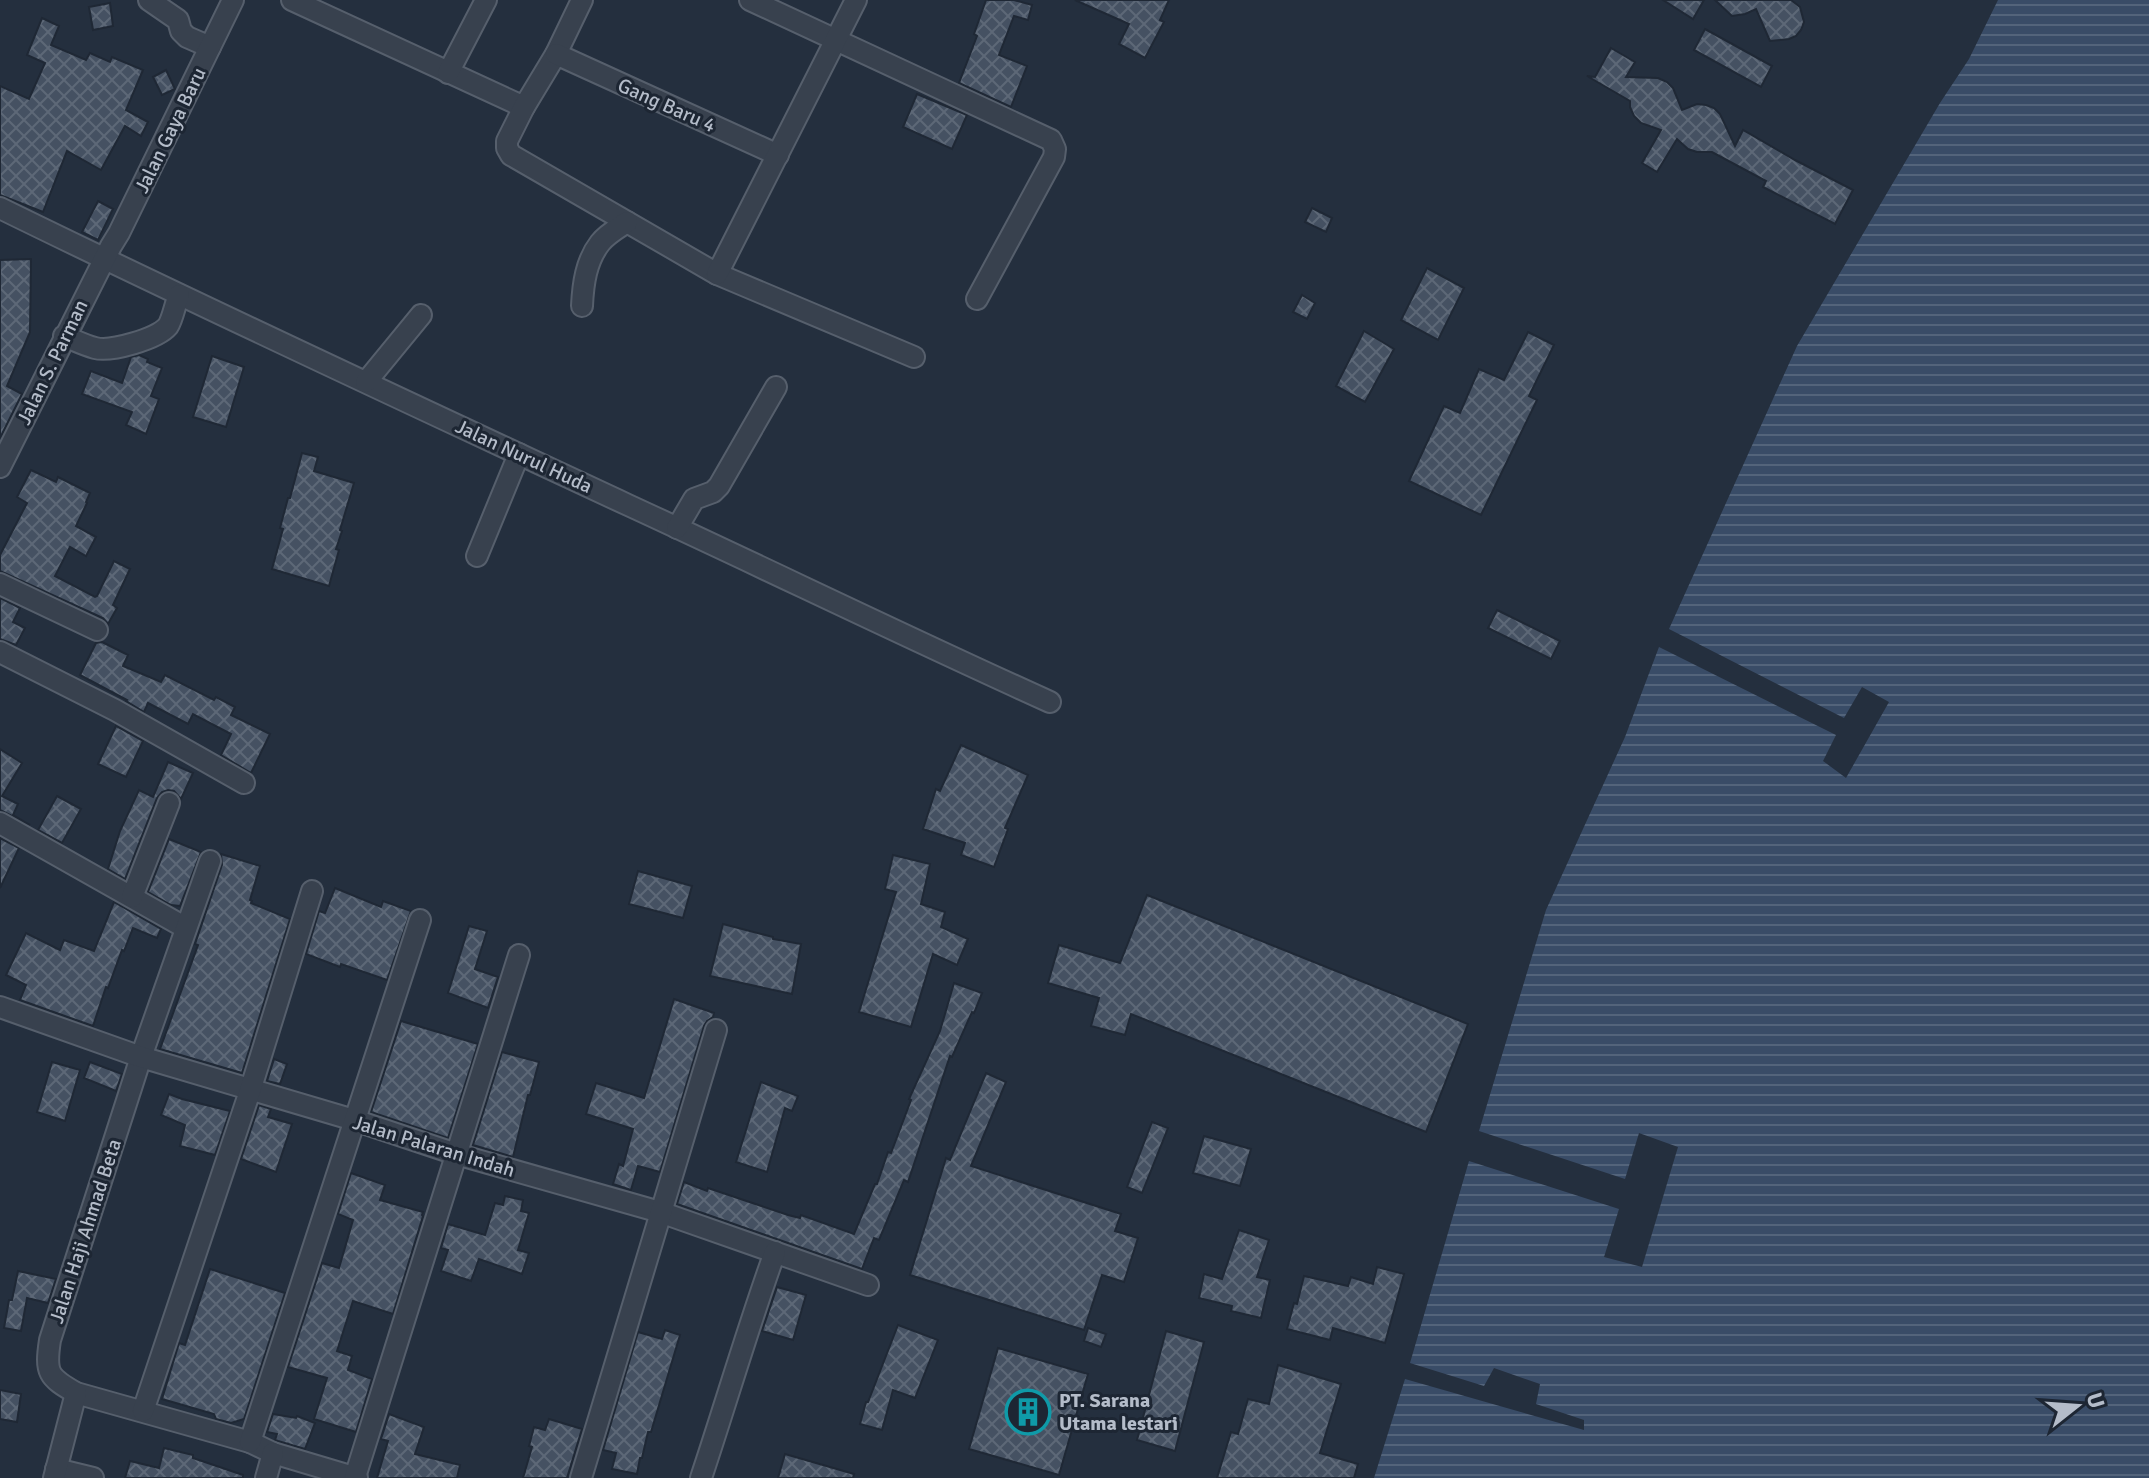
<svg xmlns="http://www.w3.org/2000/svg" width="2149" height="1478" font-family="Signika,sans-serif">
<defs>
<pattern id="water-rules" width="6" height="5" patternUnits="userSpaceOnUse" patternTransform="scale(2)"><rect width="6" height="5" fill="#394c67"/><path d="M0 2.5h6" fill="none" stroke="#53647b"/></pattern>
<pattern id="building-cross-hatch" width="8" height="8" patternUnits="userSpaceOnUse" patternTransform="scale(2)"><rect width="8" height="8" fill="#455162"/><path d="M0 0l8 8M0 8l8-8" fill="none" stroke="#5d6877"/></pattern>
</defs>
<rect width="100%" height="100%" fill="#242f3e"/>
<path fill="url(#water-rules)" d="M1998,0H2149V1478H1374L1405,1379L1584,1430V1420L1536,1404L1540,1384L1494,1368L1484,1386L1410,1363L1469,1161L1619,1209L1604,1257L1642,1267L1678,1147L1639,1133L1625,1179L1479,1131L1546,910L1625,737L1659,647L1836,735L1823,761L1846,778L1889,702L1862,687L1844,718L1669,629L1797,346L1940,103L1969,59Z"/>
<g fill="url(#building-cross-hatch)" stroke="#1f2835" stroke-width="2">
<path d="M986,0H1014L1032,5L1028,20L1014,16L999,55L1027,66L1011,107L959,83L977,36L974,34Z"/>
<path d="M1075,0H1169L1160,20L1164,22L1145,58L1119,44L1129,24Z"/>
<path d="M1663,0H1704L1693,19Z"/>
<path d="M1715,0H1791L1800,7L1804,22L1801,30L1796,36L1789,39L1770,41L1756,9L1745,14L1732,16Z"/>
<path d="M110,3L113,26L93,30L89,7Z"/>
<path d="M42,18L59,26L51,45L86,60L90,53L110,62L112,57L143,70L126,110L148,122L141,136L125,126L101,170L67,151L43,212L0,195V86L29,99L45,63L27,55Z"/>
<path d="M1705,29L1772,66L1761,87L1694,50Z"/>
<path d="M1611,48L1635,62L1626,77L1658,78L1667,82L1673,88L1682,110L1697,104L1706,105L1714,108L1720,114L1735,146L1743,130L1795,160L1853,190L1835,224L1763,187L1766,181L1712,152H1697L1688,149L1677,139L1657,172L1642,163L1661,130L1641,123L1634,116L1630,107V101L1587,76L1595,77Z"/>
<path d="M166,70L175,89L162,95L153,77Z"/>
<path d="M917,94L967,115L952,149L903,127Z"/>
<path d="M98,201L113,209L98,240L82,232Z"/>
<path d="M1312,208L1332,218L1326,232L1305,222Z"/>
<path d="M31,259L30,332L7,386L22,394L0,438V260Z"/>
<path d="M1427,268L1464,288L1438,340L1401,320Z"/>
<path d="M1302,295L1315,303L1307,319L1293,312Z"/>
<path d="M1364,331L1394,349L1365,402L1336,386Z"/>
<path d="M1528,332L1554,345L1529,396L1537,400L1481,515L1409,481L1444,406L1460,413L1479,369L1504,380Z"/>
<path d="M139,355L148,359L147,362L162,368L151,396L159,399L146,434L126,425L132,412L82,394L91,371L122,383L131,357Z"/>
<path d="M212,356L244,367L226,427L193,417Z"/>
<path d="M302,453L318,457L314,471L354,483L340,530L342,531L336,549L339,550L329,586L272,569L283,529L280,528L288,498H290Z"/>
<path d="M31,470L56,482L58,477L90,493L86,502L87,503L76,526L96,537L86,556L70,547L55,576L95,597L97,596L114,561L130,569L113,605L117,608L108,624L103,618L0,571V555L27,503L17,497Z"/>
<path d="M0,598L20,608L13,622L25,628L16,645L0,639Z"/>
<path d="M1497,610L1560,641L1551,659L1488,628Z"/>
<path d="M102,642L128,655L123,666L161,682L165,675L214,700L216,697L235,707L231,715L270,734L251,773L221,755L231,734L193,714L188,724L148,703L144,712L126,701L127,700L80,675L96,643Z"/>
<path d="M116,726L143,741L126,777L98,764Z"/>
<path d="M961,745L1028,775L1005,828L1008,829L994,867L961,855L965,843L923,829L936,789L940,791Z"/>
<path d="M0,749L22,763L2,796L18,804L13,815L30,825L0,810Z"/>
<path d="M168,762L193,773L181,799L174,791L168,790L162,792L157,798L125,879L108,869L120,831L139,790L153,797Z"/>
<path d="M57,796L81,809L62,843L38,830Z"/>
<path d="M0,838L19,848L0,888Z"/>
<path d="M169,839L201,852L180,906L171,905L148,892Z"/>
<path d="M221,854L260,866L250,900L252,901L251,903L290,919L242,1073L160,1049L198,945L195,944L222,865Z"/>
<path d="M893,855L930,864L921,904L945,912L941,927L968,939L957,965L933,954L911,1027L859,1012L896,892L885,889Z"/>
<path d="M638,871L692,886L683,918L629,904Z"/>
<path d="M335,888L381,907L383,901L411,911L387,980L341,964L340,967L306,954L319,911L325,913Z"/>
<path d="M1147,895L1468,1024L1426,1132L1131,1014L1125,1035L1091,1026L1099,998L1048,983L1059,945L1120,963Z"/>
<path d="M114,902L161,929L157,938L133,928L124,951L122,950L108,988L106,987L93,1026L20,1000L26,985L6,975L26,933L60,950L64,940L94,951Z"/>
<path d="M723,924L773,937V939L801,944L792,994L710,976Z"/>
<path d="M469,926L487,931L475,969L498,977L488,1008L448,993Z"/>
<path d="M954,983L982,993L974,1013L972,1012L952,1057L950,1056L908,1182L904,1180L879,1240L874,1238L862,1269L677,1204L684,1182L707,1191L708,1188L788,1215L800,1218L801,1215L854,1234L875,1184H877L888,1152L891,1153L911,1100L909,1099L940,1031Z"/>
<path d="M674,999L714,1013L713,1017L707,1021L704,1026L660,1172L638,1166L631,1190L613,1184L619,1164L623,1166L633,1129L586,1114L596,1083L644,1098Z"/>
<path d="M401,1021L478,1044L448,1138L371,1112Z"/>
<path d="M502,1052L539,1062L530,1095H528L513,1157L473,1145Z"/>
<path d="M274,1059L287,1064L280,1084L267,1081Z"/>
<path d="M52,1062L80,1070L65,1121L37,1112Z"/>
<path d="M90,1062L122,1074L116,1091L84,1078Z"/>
<path d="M986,1073L1006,1082L971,1166L1121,1214L1115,1231L1138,1238L1124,1282L1102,1275L1084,1330L910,1275L946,1158L950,1160Z"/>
<path d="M761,1082L798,1096L792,1111L785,1108L767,1172L736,1162Z"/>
<path d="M169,1094L182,1099L230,1111L215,1155L180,1146L185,1125L161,1115Z"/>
<path d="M259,1105L271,1109L268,1117L292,1124L276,1172L241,1159Z"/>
<path d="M1152,1122L1168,1128L1142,1193L1127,1187Z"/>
<path d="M1204,1136L1251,1149L1240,1186L1193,1173Z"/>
<path d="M351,1173L385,1185L380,1200L423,1212L422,1215L423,1216L393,1314L353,1301L337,1351L352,1356L348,1370L372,1379L356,1432L314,1419L327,1378L288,1367L322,1263L339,1268L353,1220L338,1214Z"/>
<path d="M505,1196L523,1200L521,1211L529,1213L518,1250L529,1253L522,1274L479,1259L471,1281L441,1271L448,1250L441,1248L448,1224L485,1235L495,1203L503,1205Z"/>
<path d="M1239,1230L1269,1240L1257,1277L1270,1280L1261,1318L1231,1311L1232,1306L1199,1298L1204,1274L1222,1279Z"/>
<path d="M1377,1267L1404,1274L1385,1343L1333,1328L1330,1340L1287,1329L1294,1303L1297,1304L1304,1276L1348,1286L1351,1277L1373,1284Z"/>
<path d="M210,1269L285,1293L244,1419L231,1423L216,1419L214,1414L162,1399L179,1343L185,1345Z"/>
<path d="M18,1271L56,1279L48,1303L27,1298L21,1331L4,1328L9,1300H12Z"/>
<path d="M777,1287L806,1295L793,1340L762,1331Z"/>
<path d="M898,1325L938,1340L915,1398L893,1390L882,1430L860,1424L866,1402H868Z"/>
<path d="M1088,1328L1106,1334L1101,1347L1084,1341Z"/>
<path d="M665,1330L680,1335L651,1432H648L642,1458H640L637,1474L612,1469L616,1453L603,1450L638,1332L662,1339Z"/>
<path d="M1166,1331L1204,1342L1175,1451L1137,1440Z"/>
<path d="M998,1348L1088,1374L1059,1475L969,1449Z"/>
<path d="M1278,1365L1341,1384L1320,1453L1358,1464L1354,1478H1217L1231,1432L1238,1434L1248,1399L1269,1404Z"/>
<path d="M0,1390L21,1394L17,1422L0,1419Z"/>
<path d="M273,1414L296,1418L297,1416L315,1423L305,1449L278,1441L275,1440L277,1434L267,1432Z"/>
<path d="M389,1414L424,1427L415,1454L460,1465L457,1478H377L388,1441L381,1439Z"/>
<path d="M549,1419L582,1429L567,1478H523L532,1447L529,1446L534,1427L545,1430Z"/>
<path d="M164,1448L193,1455V1458L243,1475V1478H125L130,1461L159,1468Z"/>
<path d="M785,1454L854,1474L853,1478H778Z"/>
</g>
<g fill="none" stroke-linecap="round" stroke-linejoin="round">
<g stroke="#565f6c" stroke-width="24">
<g id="minor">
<path d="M149,0L178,20L181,31L187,37L210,47"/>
<path d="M292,0L524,107"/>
<path d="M582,0L556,54L524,107L507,141V148L511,155L717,274L914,357"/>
<path d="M750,0L1051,140L1055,149L1054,157L977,299"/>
<path d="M556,54L778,155"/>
<path d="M448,73L486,0"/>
<path d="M0,208C208,310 418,407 628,505C769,570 908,638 1050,702"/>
<path d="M717,274L856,0"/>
<path d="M582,306C583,284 586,261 600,243C607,234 618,228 627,222"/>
<path d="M64,336C74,340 84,345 95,348C111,352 157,339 168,326C173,318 175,304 179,295"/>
<path d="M366,382L421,315"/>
<path d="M0,467L111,246L119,233L233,0"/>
<path d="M677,528L694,499L713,492L719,486L776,387"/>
<path d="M477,556L519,454"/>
<path d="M0,584L97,630"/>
<path d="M0,652L115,710L244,783"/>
<path d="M0,823L186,928"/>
<path d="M210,861L141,1057L50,1340C45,1373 48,1377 76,1393L250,1442L273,1453L357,1478"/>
<path d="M132,897L169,803"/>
<path d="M0,1007L141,1057L354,1120L456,1154L660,1212L868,1285"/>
<path d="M143,1411L250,1091L312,891"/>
<path d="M250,1442L420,920"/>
<path d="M56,1469L93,1478"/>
<path d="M355,1477L519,955"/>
<path d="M54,1478L76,1393"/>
<path d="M266,1478L273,1453"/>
<path d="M581,1478L716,1030"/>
<path d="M701,1478C726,1403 748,1327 775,1252"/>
</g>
</g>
<use href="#minor" stroke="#38414e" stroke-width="20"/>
</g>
<defs>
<g id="building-ring" transform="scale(2.3)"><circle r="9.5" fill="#1d2633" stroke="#0f9aa8" stroke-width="1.5"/><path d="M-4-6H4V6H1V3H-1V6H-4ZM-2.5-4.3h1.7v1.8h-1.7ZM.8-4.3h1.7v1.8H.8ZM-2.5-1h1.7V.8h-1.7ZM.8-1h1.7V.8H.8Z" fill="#0f9aa8"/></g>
</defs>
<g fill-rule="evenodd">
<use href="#building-ring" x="1028" y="1412"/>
</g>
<g text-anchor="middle" stroke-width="6" stroke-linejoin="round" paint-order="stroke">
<g font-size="20" fill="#b4bcc9" stroke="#1d2633">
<text transform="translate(667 105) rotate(24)" y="7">Gang Baru 4</text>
<text transform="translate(170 130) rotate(-64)" y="7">Jalan Gaya Baru</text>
<text transform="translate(52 362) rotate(-64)" y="7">Jalan S. Parman</text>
<text transform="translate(524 456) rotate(25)" y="7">Jalan Nurul Huda</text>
<text transform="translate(434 1146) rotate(17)" y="7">Jalan Palaran Indah</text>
<text transform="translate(85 1231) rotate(-72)" y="7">Jalan Haji Ahmad Beta</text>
</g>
<g font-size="20" font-weight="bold" fill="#b4bcc9" stroke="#1d2633" text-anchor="start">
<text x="1059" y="1407">PT. Sarana<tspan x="1059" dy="23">Utama lestari</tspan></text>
</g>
</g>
<g transform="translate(2077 1406) rotate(73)" stroke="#1d2633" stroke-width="6" paint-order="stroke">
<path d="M0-6L14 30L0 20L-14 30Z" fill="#b4bcc9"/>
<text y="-12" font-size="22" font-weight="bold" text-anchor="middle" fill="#b4bcc9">U</text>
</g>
</svg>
